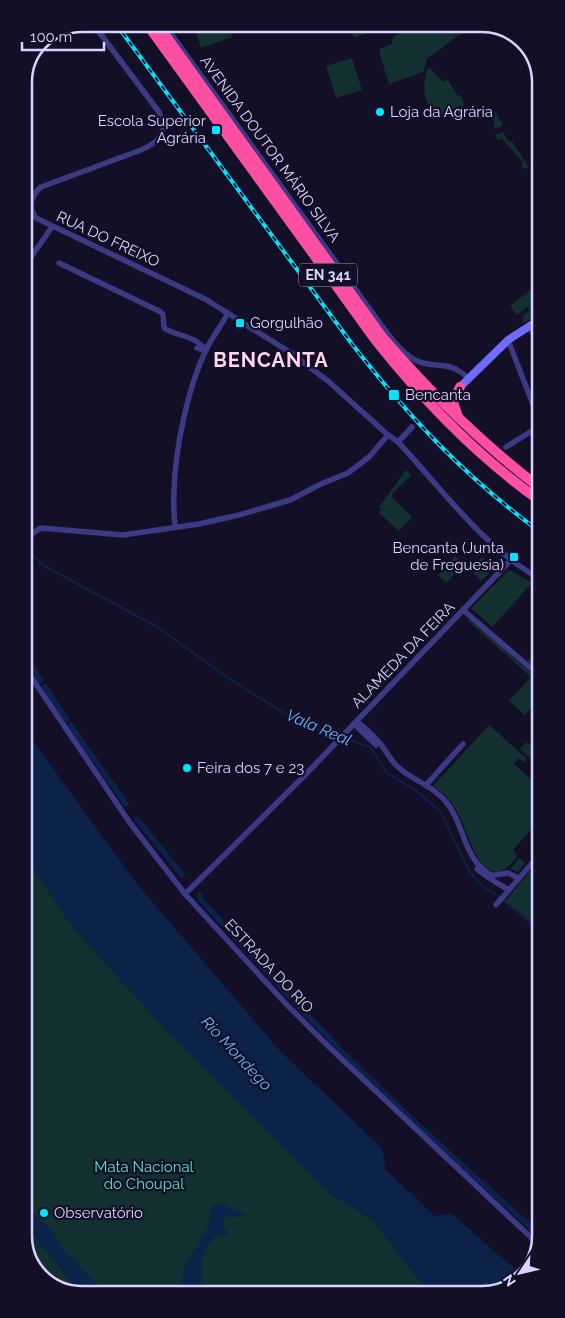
<svg xmlns="http://www.w3.org/2000/svg" width="565" height="1318" font-family="Raleway,sans-serif">
<rect width="100%" height="100%" fill="#130f26"/>
<g fill="#12302f">
<path d="M220,24H228L232,37L201,48L196,32Z"/>
<path d="M349,24H393L354,38Z"/>
<path d="M419,24H474L427,59L423,72L389,84L380,55V49L392,44L393,37Z"/>
<path d="M352,58L362,90L336,98L326,66Z"/>
<path d="M430,68L443,82L448,80L457,95L462,97L464,104L458,117C426,122 420,94 427,69Z"/>
<path d="M495,112L503,125L495,129L493,118Z"/>
<path d="M503,132L509,142L512,141L529,168L524,169L521,165L523,162L502,139L498,140L495,135Z"/>
<path d="M539,283V315L523,323V316L530,310L527,307L517,315L510,306Z"/>
<path d="M406,470L411,475L392,494L393,498L412,517L399,531L378,512L381,509L379,507Z"/>
<path d="M448,539L458,549L453,554L443,545Z"/>
<path d="M455,556L462,562L465,559L467,560L446,583L438,575Z"/>
<path d="M482,557L494,568L481,581L470,569Z"/>
<path d="M508,571H512L532,583L492,627L471,608Z"/>
<path d="M470,619L540,681V699L525,715L509,701L531,677L468,621Z"/>
<path d="M540,648V671L527,661Z"/>
<path d="M540,705V728L529,718Z"/>
<path d="M489,725L527,759L524,762L518,758L514,764L539,786L537,787L540,790V819L513,850L518,856L507,868L496,873C471,864 467,824 453,805C448,797 441,791 433,786Z"/>
<path d="M527,742L536,750L529,757L520,749Z"/>
<path d="M26,858L71,925L168,1032L329,1193L373,1220L428,1292L78,1294L54,1285L27,1252Z"/>
<path d="M520,858L525,864L518,872L510,869Z"/>
<path d="M532,869L540,876V934L529,920L505,901Z"/>
</g>
<g fill="#0c2248">
<path d="M25,730L137,884L281,1052L382,1148L386,1170L435,1216L452,1214L523,1276L501,1291L428,1292L373,1220L329,1193L168,1032L71,925L26,858Z"/>
<path d="M27,1200L32,1204L35,1216L51,1229L62,1249L74,1259L105,1294H81L27,1228Z"/>
<path d="M223,1204L248,1216L227,1217L222,1222L230,1236L216,1235C198,1256 202,1267 201,1293H178L184,1269L208,1226L212,1206Z"/>
</g>
<g fill="none" stroke-linecap="round" stroke-linejoin="round">
<g stroke="#0c2248" stroke-width="2">
<path d="M25,548L46,567L156,626L231,680L299,722L370,747L387,773L418,792L441,812L469,871L484,888L500,897"/>
<path d="M503,900L528,921L540,936"/>
</g>
<g stroke="#0c2248" stroke-width="5.5">
<path d="M25,655L41,681"/>
<path d="M45,687L66,719"/>
<path d="M71,726L126,804"/>
<path d="M137,819L182,875"/>
<path d="M200,895L202,901L290,997"/>
<path d="M295,1002C371,1085 457,1161 541,1236"/>
</g>
<g stroke="#3d3a85" stroke-width="5.5">
<path d="M93,24L159,112C168,133 161,141 141,150L41,187C31,195 28,208 36,218L205,299L291,353L328,381L388,435L398,442C442,489 483,547 540,579"/>
<path d="M164,24L369,308C381,324 397,350 415,360C434,370 447,358 468,378"/>
<path d="M536,186L539,192"/>
<path d="M59,263L161,312L163,315L164,328C178,337 196,335 206,351L197,348"/>
<path d="M24,267L52,227"/>
<path d="M529,325L539,345"/>
<path d="M508,340L539,420"/>
<path d="M398,442L412,427"/>
<path d="M506,447L530,432L539,429"/>
<path d="M175,527C174,515 173,503 174,492C175,449 188,385 208,346C214,335 222,324 228,313"/>
<path d="M25,543L34,532L41,528L123,535L199,524L239,515L290,500L321,484L348,473L369,457L388,435"/>
<path d="M463,610L540,676"/>
<path d="M25,668L130,823L185,894L287,1005L328,1046L538,1244"/>
<path d="M357,721C365,728 373,735 379,742C386,750 390,760 398,767C413,781 434,786 447,803C462,821 463,850 481,867C494,880 494,874 508,873L518,878"/>
<path d="M354,724L376,745"/>
<path d="M426,785L463,744"/>
<path d="M477,869C487,878 498,883 509,890"/>
<path d="M185,894L305,775L511,560"/>
<path d="M496,905L540,854"/>
</g>
<path stroke="#6f6bff" stroke-width="8" d="M460,387L508,340L539,320"/>
<g stroke="#ff4fa3" stroke-width="10">
<path d="M147,24L377,342C424,401 477,456 539,500"/>
<path d="M157,24L382,337C430,392 481,443 539,487"/>
<path d="M458,417L453,402L460,387"/>
</g>
<g stroke="#00e5ff" stroke-width="4">
<path id="rail" d="M116,24L352,344C409,417 464,476 539,531"/>
</g>
<use href="#rail" stroke="#130f26" stroke-width="2" stroke-dasharray="5.5" stroke-linecap="butt"/>
</g>
<g fill="#00e5ff" stroke="#130f26" stroke-width="2">
<circle cx="380" cy="112" r="5"/>
<rect x="211" y="125" width="10" height="10" rx="2.5"/>
<rect x="235" y="318" width="10" height="10" rx="2.5"/>
<rect x="388" y="389" width="12" height="12" rx="2.5"/>
<rect x="509" y="552" width="10" height="10" rx="2.5"/>
<circle cx="187" cy="768" r="5"/>
<circle cx="44" cy="1213" r="5"/>
</g>
<g text-anchor="middle" stroke-width="4.5" stroke-linejoin="round" paint-order="stroke">
<rect fill="#130f26" stroke="#9e99be" stroke-width="1" x="299" y="263.5" width="58" height="23" rx="4"/>
<g font-size="14" font-weight="bold" fill="#d9d4ff">
<text x="328" y="280">EN 341</text>
</g>
<g font-size="15" fill="#d9d4ff" stroke="#130f26" text-anchor="start">
<text x="390" y="117">Loja da Agrária</text>
<text x="206" y="126" text-anchor="end">Escola Superior<tspan x="206" dy="17">Agrária</tspan></text>
<text x="250" y="328">Gorgulhão</text>
<text x="405" y="400">Bencanta</text>
<text x="504" y="553" text-anchor="end">Bencanta (Junta<tspan x="504" dy="17">de Freguesia)</tspan></text>
<text x="197" y="773">Feira dos 7 e 23</text>
<text x="54" y="1218">Observatório</text>
</g>
<g font-size="15" fill="#d9d4ff" stroke="#130f26">
<text transform="translate(270 149) rotate(54)" y="5">AVENIDA DOUTOR MÁRIO SILVA</text>
<text transform="translate(108 239) rotate(25)" y="5">RUA DO FREIXO</text>
<text transform="translate(403 655) rotate(-46)" y="5">ALAMEDA DA FEIRA</text>
<text transform="translate(269 966) rotate(47)" y="5">ESTRADA DO RIO</text>
</g>
<g font-size="15" fill="#5fe0c0" stroke="#130f26">
<text x="144" y="1172">Mata Nacional<tspan x="144" dy="17">do Choupal</tspan></text>
</g>
<g font-size="16" font-style="italic" fill="#62b6ff" stroke="#130f26">
<text transform="translate(319 727) rotate(23)" y="6">Vala Real</text>
<text transform="translate(237 1053) rotate(47)" y="6">Rio Mondego</text>
</g>
<g font-size="20" font-weight="bold" letter-spacing="1" fill="#ffd6f0" stroke="#130f26">
<text x="271" y="367">BENCANTA</text>
</g>
</g>
<path d="M0 0H565V1318H0ZM82 32H482A50 50 0 0 1 532 82V1236A50 50 0 0 1 482 1286H82A50 50 0 0 1 32 1236V82A50 50 0 0 1 82 32Z" fill="#130f26" fill-rule="evenodd"/>
<path fill="none" stroke="#d9d4ff" stroke-width="2.5" d="M82 32H482A50 50 0 0 1 532 82V1236A50 50 0 0 1 482 1286H82A50 50 0 0 1 32 1236V82A50 50 0 0 1 82 32Z"/>
<g transform="translate(520 1273) rotate(235)" stroke="#130f26" stroke-width="4" paint-order="stroke">
<path d="M0-4L9 19L0 12L-9 19Z" fill="#d9d4ff"/>
<text y="-8" font-size="14" font-weight="bold" text-anchor="middle" fill="#d9d4ff">N</text>
</g>
<path d="M22 42v8h82v-8" fill="none" stroke="#d9d4ff" stroke-width="2.5"/>
<text x="30" y="42" font-size="15" fill="#d9d4ff" stroke="#130f26" stroke-width="4" paint-order="stroke">100 m</text>
</svg>
